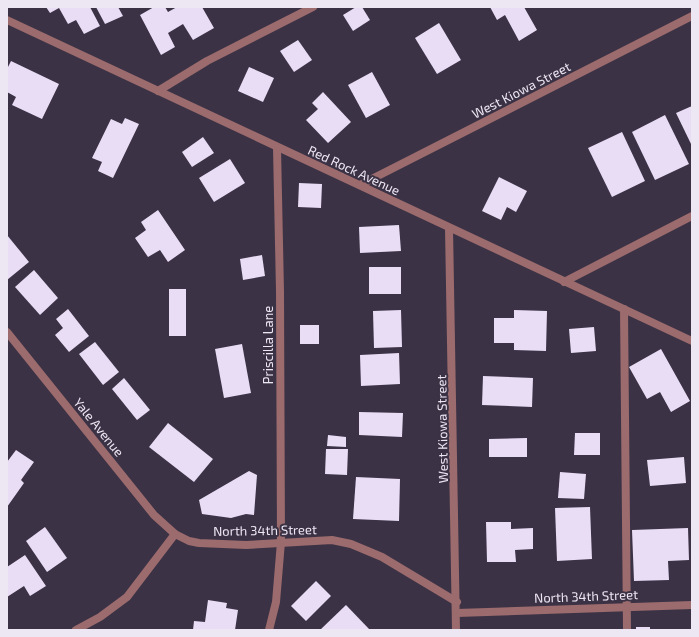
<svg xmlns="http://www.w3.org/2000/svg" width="699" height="637" font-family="'Exo 2',sans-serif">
<rect width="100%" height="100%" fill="#3b3245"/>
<g fill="#e9ddf6">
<path d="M46,7H90L100,26L84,34L76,20L68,24L59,8L50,13Z"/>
<path d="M96,7H118L123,16L105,24Z"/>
<path d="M154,7H165L168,12L177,7H202L214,28L193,40L183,24L168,33L175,47L161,55L140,15Z"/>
<path d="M356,7H362L370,20L353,31L343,15Z"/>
<path d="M490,7H524L537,30L519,41L505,15L497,20Z"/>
<path d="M439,23L461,60L437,74L415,38Z"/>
<path d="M298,40L312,60L294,72L280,51Z"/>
<path d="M11,61L59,84L42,119L12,105L16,97L7,92V69Z"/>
<path d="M249,67L274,78L263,102L238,91Z"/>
<path d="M372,72L390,105L366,118L348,85Z"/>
<path d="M323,92L351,122L328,143L306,120L318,109L312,103Z"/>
<path d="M692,106V146L676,113Z"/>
<path d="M665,115L689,164L655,180L632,132Z"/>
<path d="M125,118L139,124L113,178L98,171L102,162L92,158L111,119L122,124Z"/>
<path d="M622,132L645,181L612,197L588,148Z"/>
<path d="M203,137L214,153L192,167L182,152Z"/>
<path d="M230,159L245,183L214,202L199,178Z"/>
<path d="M499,177L527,191L516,212L507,207L501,220L482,211Z"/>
<path d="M299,183L322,184L321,208L298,207Z"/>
<path d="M158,210L185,250L168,262L160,250L148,257L135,238L146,230L141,222Z"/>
<path d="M399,225L401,251L360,253L359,227Z"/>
<path d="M7,235L29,262L7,280Z"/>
<path d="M262,255L265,276L243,280L240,259Z"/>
<rect x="369" y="267" width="32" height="27"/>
<path d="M34,270L58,298L40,315L15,287Z"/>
<rect x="169" y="289" width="17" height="47"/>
<path d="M68,309L89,336L69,352L55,335L63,328L56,319Z"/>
<path d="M401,310L402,347L374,348L373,311Z"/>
<path d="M514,310L547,311L546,351L514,350V343H494V318H514Z"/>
<rect x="300" y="325" width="19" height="19"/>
<path d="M594,327L596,351L571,353L569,329Z"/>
<path d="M95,342L119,372L103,385L79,354Z"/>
<path d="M242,344L251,393L224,398L215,349Z"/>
<path d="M661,349L690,401L671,412L660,392L647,399L629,367Z"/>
<path d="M399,353L400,384L361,386L360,355Z"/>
<path d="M483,376L533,378L532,407L482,405Z"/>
<path d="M124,378L150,410L137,420L112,389Z"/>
<path d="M359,412L403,413L402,437L359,435Z"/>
<path d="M168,423L213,459L194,482L149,447Z"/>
<path d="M575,433H600V455H574Z"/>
<path d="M328,435L346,437V447L327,446Z"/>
<path d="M527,438V457H489V439Z"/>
<path d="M326,449H348L347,475L325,474Z"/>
<path d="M16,450L34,462L21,480L24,483L7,507V462Z"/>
<path d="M684,457L686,483L650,486L647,460Z"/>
<path d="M249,471L257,475L254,515L246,514L231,518L202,514L199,500Z"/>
<path d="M560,472L586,474L584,499L558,498Z"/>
<path d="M356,477L400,479L399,521L353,519Z"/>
<path d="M590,507L592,559L557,561L555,508Z"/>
<path d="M486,522H511V529L533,528V549L515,550L516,562H487Z"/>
<path d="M45,527L67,558L47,572L26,541Z"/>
<path d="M688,528L689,560L668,561L669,580L634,581L632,530Z"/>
<path d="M25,555L46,586L30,596L24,586L7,597V567Z"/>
<path d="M316,581L331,596L306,621L291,606Z"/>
<path d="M208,600L227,603L226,608L238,610L235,630H193L194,621L205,622Z"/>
<path d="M346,605L370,630H320Z"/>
<rect x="636" y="627" width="14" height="3"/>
</g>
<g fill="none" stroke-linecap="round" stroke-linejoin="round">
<g stroke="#9b6b6d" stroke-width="8">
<path d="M158,91L207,61L313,7"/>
<path d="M564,282L692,216"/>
<path d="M624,309L627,630"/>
<path d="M269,630L276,602L281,542"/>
</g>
<g stroke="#9b6b6d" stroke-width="8">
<path d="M7,20L692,341"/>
<path d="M277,148L280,291L281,542"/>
<path d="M360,185L692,16"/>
<path d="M449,228L456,630"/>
<path d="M7,332L154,515L175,534L189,541L199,543L246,545L332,540L351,544L382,557L457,602"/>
<path d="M457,613L692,605"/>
<path d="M76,630L100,617L127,597L175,534"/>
</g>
</g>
<g text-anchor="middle" stroke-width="4" stroke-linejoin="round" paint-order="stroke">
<g font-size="13" fill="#ede7f4" stroke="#3b3245">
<text transform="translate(521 90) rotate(-27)" y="5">West Kiowa Street</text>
<text transform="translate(354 170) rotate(25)" y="5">Red Rock Avenue</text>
<text transform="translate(268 345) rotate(-90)" y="5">Priscilla Lane</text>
<text transform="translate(99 427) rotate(51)" y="5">Yale Avenue</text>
<text transform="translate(442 429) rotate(-91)" y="5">West Kiowa Street</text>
<text transform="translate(265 530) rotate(-1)" y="5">North 34th Street</text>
<text transform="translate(586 596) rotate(-2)" y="5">North 34th Street</text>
</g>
</g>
<rect width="699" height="637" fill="none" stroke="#ede7f4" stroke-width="16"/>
</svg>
